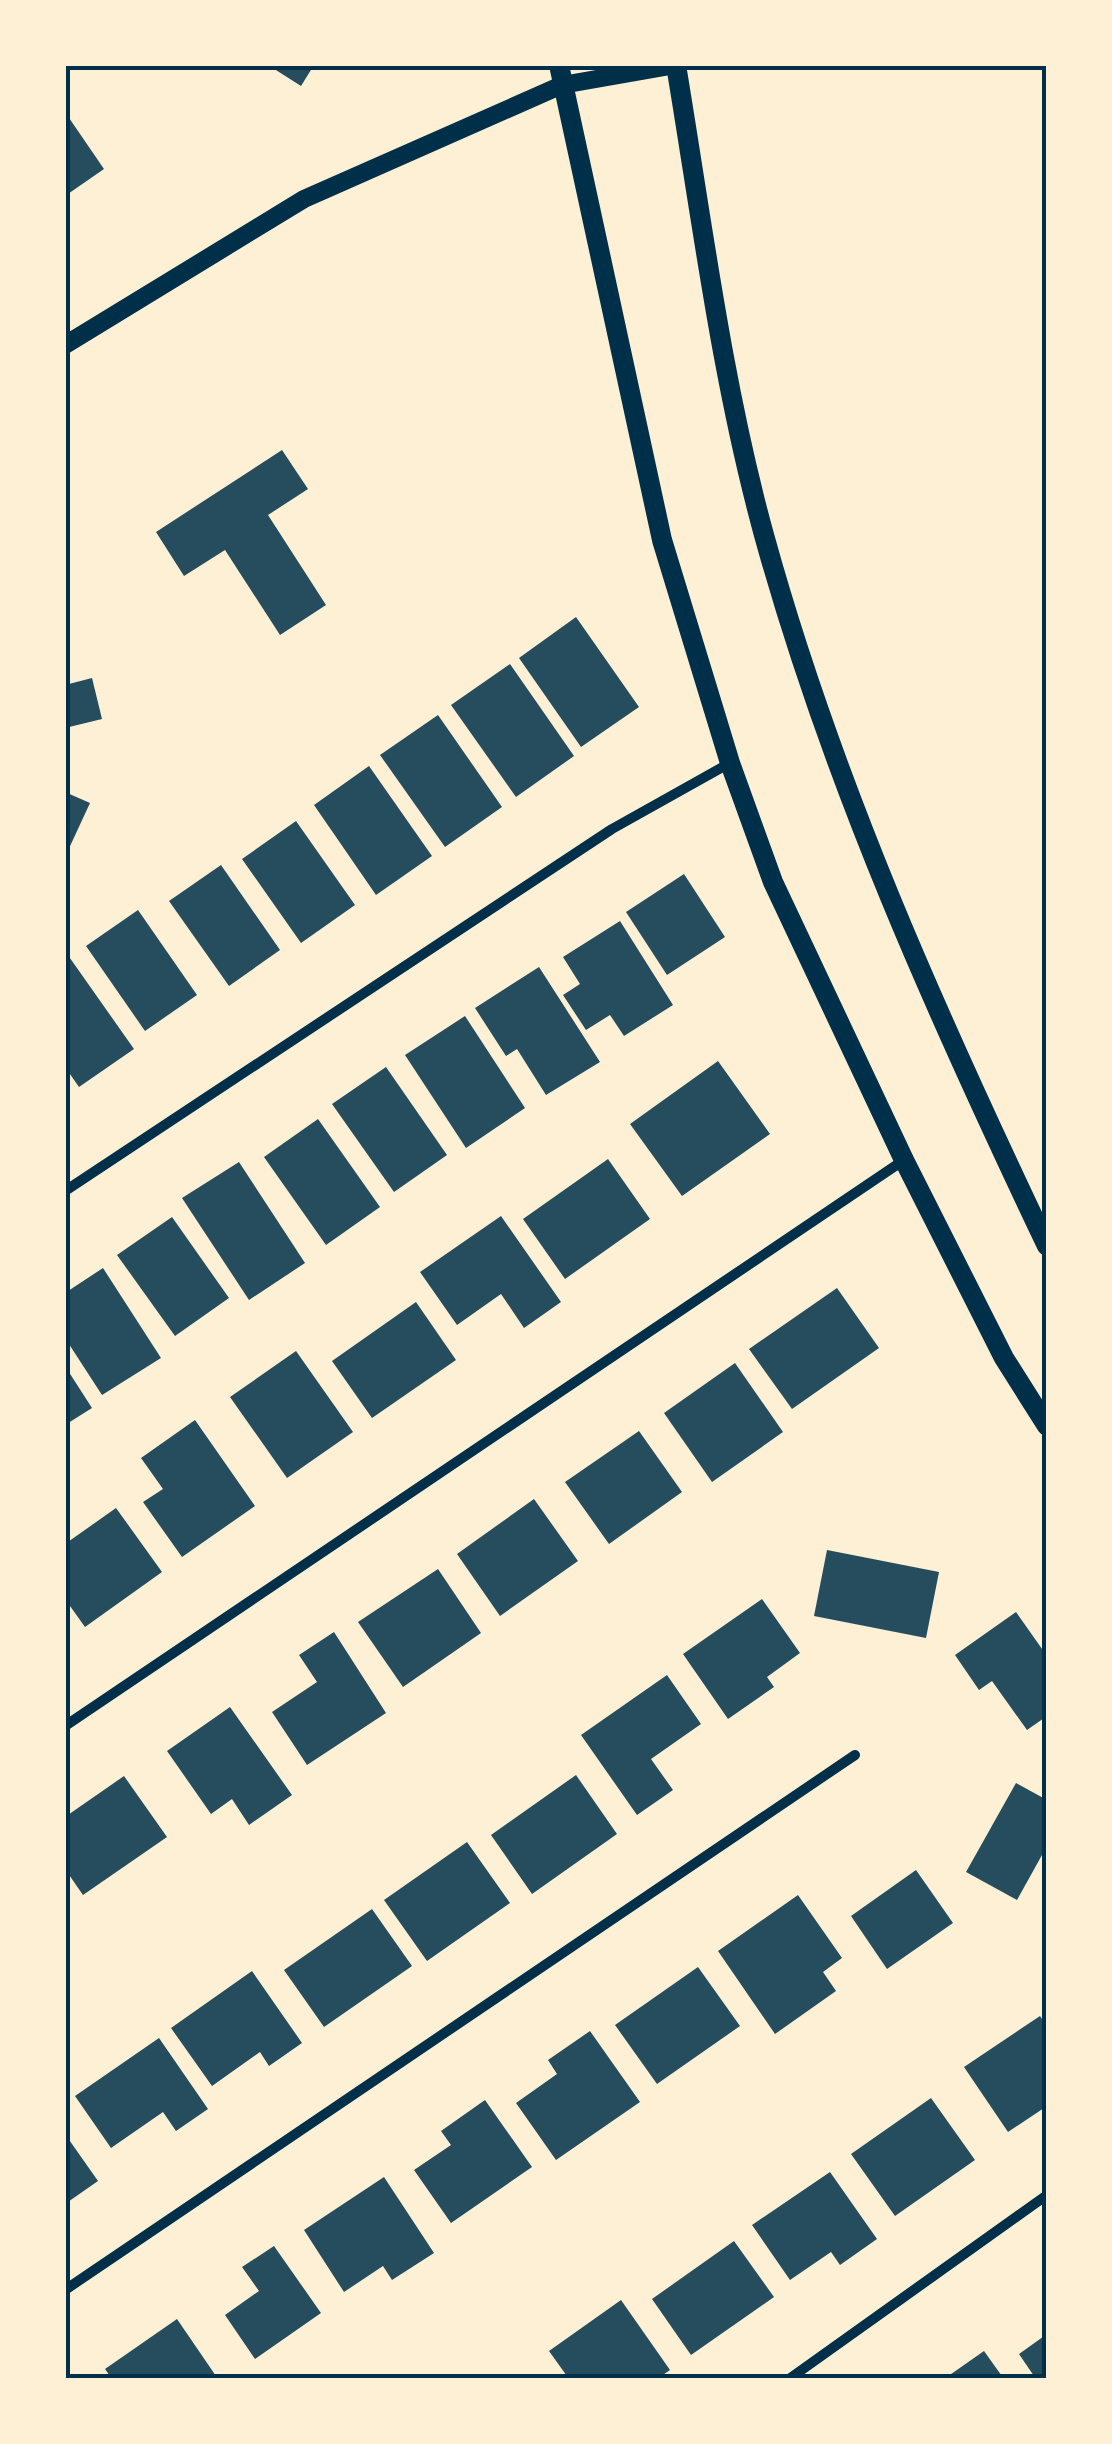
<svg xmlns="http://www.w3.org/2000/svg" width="1112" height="2444" font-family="'Nunito Sans',sans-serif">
<rect width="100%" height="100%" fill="#fdf0d5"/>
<g fill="#264d5e">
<path d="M268,65H314L301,86Z"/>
<path d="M65,112L104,169L65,196Z"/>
<path d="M282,450L308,489L268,515L326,605L280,635L225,550L184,576L156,532Z"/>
<path d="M576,617L639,707L581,747L519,658Z"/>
<path d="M510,664L574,756L516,797L451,705Z"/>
<path d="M92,678L102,719L65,728V685Z"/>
<path d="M438,715L502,807L445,847L380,755Z"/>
<path d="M369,766L432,856L376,895L314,805Z"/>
<path d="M65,792L90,803L65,857Z"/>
<path d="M296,821L355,905L301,943L242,859Z"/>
<path d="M221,865L280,950L229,986L169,901Z"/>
<path d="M684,874L725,937L667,975L626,912Z"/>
<path d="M138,910L197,995L145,1031L86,946Z"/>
<path d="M620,921L673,1005L624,1036L610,1015L586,1030L563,995L580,984L563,957Z"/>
<path d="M65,951L134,1049L79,1087L65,1067Z"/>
<path d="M539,967L600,1062L546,1095L517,1049L506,1056L475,1008Z"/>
<path d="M465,1016L525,1108L466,1148L405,1055Z"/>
<path d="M718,1061L770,1134L682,1196L630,1124Z"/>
<path d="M386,1067L447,1155L394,1192L332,1104Z"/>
<path d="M318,1119L380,1207L326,1245L264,1157Z"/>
<path d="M608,1159L650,1219L565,1279L523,1219Z"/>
<path d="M239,1162L305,1263L249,1300L182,1198Z"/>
<path d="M501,1216L561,1302L524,1328L501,1294L457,1325L420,1272Z"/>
<path d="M172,1217L229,1298L175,1336L117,1255Z"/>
<path d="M103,1268L161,1358L102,1395L65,1338V1293Z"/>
<path d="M837,1288L879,1348L792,1409L749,1349Z"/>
<path d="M416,1302L456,1360L372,1418L332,1361Z"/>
<path d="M296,1351L353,1432L287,1478L230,1397Z"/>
<path d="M735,1363L783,1432L712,1482L664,1413Z"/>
<path d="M65,1366L92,1408L65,1425Z"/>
<path d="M195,1420L255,1506L182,1557L143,1502L163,1489L141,1458Z"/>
<path d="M639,1431L682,1492L609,1544L565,1482Z"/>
<path d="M534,1499L578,1561L500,1616L457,1554Z"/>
<path d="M116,1508L162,1572L85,1627L65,1599V1544Z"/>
<path d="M827,1550L939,1572L926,1638L814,1616Z"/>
<path d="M438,1569L481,1633L403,1687L358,1622Z"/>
<path d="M762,1599L800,1653L767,1677L774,1687L728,1719L683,1654Z"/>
<path d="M1016,1612L1047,1656V1716L1027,1730L992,1681L979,1690L955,1655Z"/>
<path d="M334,1632L386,1713L307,1765L272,1712L317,1682L299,1655Z"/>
<path d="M667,1675L701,1724L651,1759L673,1790L637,1815L581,1735Z"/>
<path d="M230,1707L292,1795L249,1825L232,1799L211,1814L167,1751Z"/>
<path d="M576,1775L617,1834L532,1894L491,1835Z"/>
<path d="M124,1776L167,1837L83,1895L65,1869V1817Z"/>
<path d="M1016,1783L1047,1800V1846L1017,1900L966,1872Z"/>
<path d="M467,1842L510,1903L427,1961L384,1900Z"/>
<path d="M916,1870L953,1923L887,1969L851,1916Z"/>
<path d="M798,1895L842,1958L823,1972L836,1991L775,2034L718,1951Z"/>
<path d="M372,1909L412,1966L324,2027L284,1970Z"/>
<path d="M698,1967L740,2026L657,2084L615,2025Z"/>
<path d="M252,1971L302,2043L269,2066L260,2052L212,2086L171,2028Z"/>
<path d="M1040,2016L1047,2026V2106L1008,2132L964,2067Z"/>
<path d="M590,2031L640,2102L556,2160L516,2103L557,2074L548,2060Z"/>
<path d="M159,2038L208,2109L176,2131L163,2112L111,2148L75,2096Z"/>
<path d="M931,2098L975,2160L895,2216L851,2154Z"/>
<path d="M485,2100L532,2167L451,2223L414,2170L451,2145L441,2131Z"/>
<path d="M65,2134L98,2181L65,2204Z"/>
<path d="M830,2172L877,2239L840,2265L831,2252L790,2280L752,2225Z"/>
<path d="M384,2177L434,2253L392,2280L383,2266L344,2292L304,2230Z"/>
<path d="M734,2241L774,2297L691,2355L652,2299Z"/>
<path d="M274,2246L321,2313L255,2359L225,2315L259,2291L242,2267Z"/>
<path d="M621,2300L670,2370L657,2379H569L549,2351Z"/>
<path d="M177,2319L218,2379H112L105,2369Z"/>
<path d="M1047,2334V2379H1036L1019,2354Z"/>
<path d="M984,2351L1004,2379H944Z"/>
</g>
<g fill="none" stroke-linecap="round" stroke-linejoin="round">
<g stroke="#003049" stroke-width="10">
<path d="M65,1191L612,829L730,763"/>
<path d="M65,1726L904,1160"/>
<path d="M65,2290L855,1755"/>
<path d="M789,2379L1047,2195"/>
</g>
<path stroke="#003049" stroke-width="18" d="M65,345L304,199L562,85L676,65"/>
<g stroke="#003049" stroke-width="20">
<path d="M559,65L662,540L730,763L773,882L904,1160L1004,1358L1047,1426"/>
<path d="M676,65C702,221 722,382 764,535C832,782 937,1015 1047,1246"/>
</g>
</g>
<rect width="1112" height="2444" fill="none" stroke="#fdf0d5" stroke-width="135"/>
<rect x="68" y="68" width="976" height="2308" fill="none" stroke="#003049" stroke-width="4"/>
</svg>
